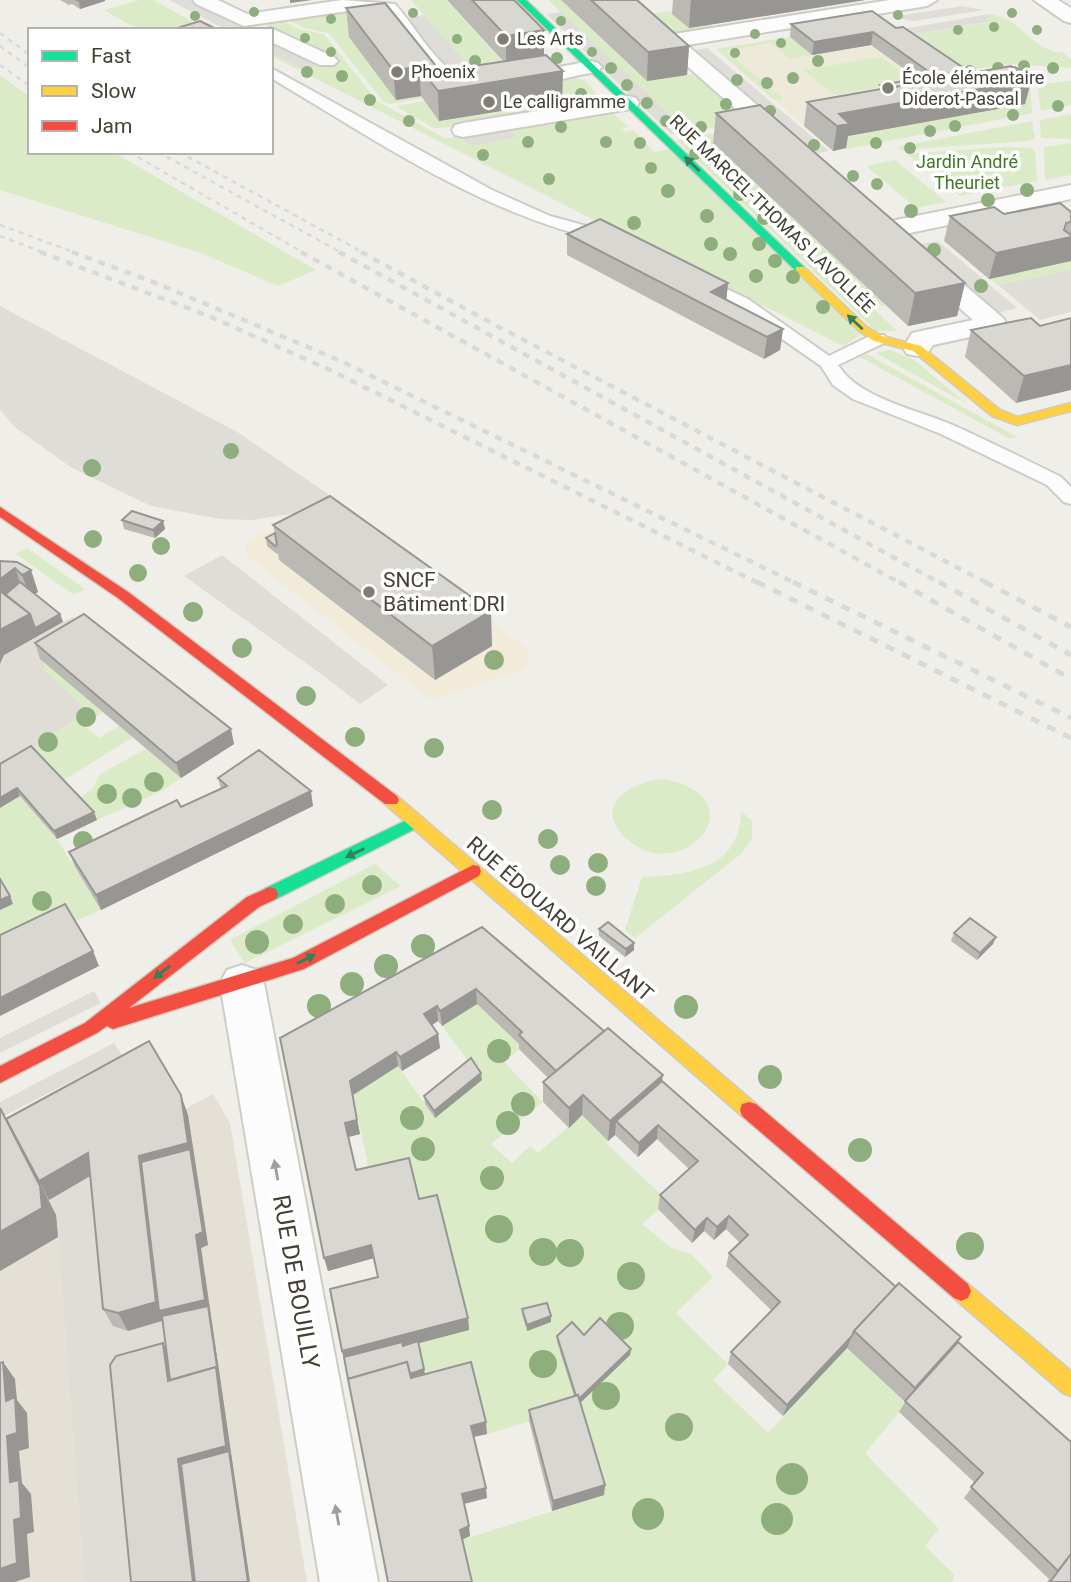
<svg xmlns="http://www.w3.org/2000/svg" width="1071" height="1582" font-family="Roboto,sans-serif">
<rect width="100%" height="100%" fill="#f0eee8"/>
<path fill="#e4e0d5" d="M213,1094L230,1123L307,1582H198L157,1258L49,1200L56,1215L84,1582H0V1147L185,1109Z"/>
<path fill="#f3ebda" d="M350,518L524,646L529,652L527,666L521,671L431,700L250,559L245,551L247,541L258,533Z"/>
<g fill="#e0ddd6">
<path d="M73,617L89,630L41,659L103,712L0,775V664L4,655Z"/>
<path d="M133,1151L147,1176L198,1582H84L56,1215L49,1200Z"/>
</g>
<path fill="#eeeada" d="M853,28L962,83L1014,74L1030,85L1006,90L1025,104L836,139L846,148L833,151L716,49Z"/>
<g fill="#dbebc7">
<path d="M140,0H153L197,24L177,30H139L104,10Z"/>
<path d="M411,0H446L506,65L558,57L563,62L559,65L486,77L476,75Z"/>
<path d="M548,0H561L647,81L694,74L747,122L698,130L705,123L690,125L675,120Z"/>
<path d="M741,0L710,24L714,28L676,34L652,14Z"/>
<path d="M358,9L421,96L422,98L389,104L382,100L329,33L304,28L286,19Z"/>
<path d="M989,14C1019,15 1033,53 1062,52L1071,59V68L1013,64L966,70L892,31L909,28L908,35L987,23Z"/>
<path d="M278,18L298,29L324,34L377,101L446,139L460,136L516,137L509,129L612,112L629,127L622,128L625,132L633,130L654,152L670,149L860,335L843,346L271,56V53L304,70L334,59L265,24Z"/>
<path d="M790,37L812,55L790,59L771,43L726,51L783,99L774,100L716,49Z"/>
<path d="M881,57L914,81L835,95L803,70Z"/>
<path d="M0,75L30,97V152H113L316,270L278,286L201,253L0,190Z"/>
<path d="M564,76L585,80L600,98L573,106L443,128H433L396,106L424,101L440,121L561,101L542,80Z"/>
<path d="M1071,81V105L1041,111L1037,84Z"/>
<path d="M1030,85L1032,113L847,149L835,139L1024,104L1005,90Z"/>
<path d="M1071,114V139L1041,138L1040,120Z"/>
<path d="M1032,121L1035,138L1028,141L901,150L897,147Z"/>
<path d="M753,127L714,144L886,305L873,308L897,331H876L676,140Z"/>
<path d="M1071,143V175L1045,180L1044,147Z"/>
<path d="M1002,147L1031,148L1035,152L1037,181L960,196L907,154Z"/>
<path d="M895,160L946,202L916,208L866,166Z"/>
<path d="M1071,261V270L998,285L989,279Z"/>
<path d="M890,350L914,360L967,404L876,353Z"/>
<path d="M867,354L1017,437L1010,439L860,357Z"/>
<path d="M27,548L85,589L74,595L16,554Z"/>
<path d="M44,662L103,712L83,725L99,738L119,726L133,737L61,782L0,767L88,711L44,670Z"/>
<path d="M146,749L181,778L162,791L97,820L78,800L93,788L100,774Z"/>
<path d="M664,779C763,798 680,890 626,838C591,806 631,781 664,779Z"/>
<path d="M20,796L57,839L101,910L0,953V808Z"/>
<path d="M741,811L752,821V839L742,853L635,938L625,930L642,877C689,875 740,869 741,811Z"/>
<path d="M375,864L401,886L245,963L230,940Z"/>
<path d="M477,1004L523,1047L504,1062L543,1102L491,1144L512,1163L530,1146L538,1153L582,1115L608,1141L606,1143L668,1201L642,1224L671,1248L691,1254L713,1277L676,1313L728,1364L713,1380L768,1433L847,1348L906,1404L865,1453L939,1529L925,1546L955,1575L952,1582H471L462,1540L603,1495L577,1407L487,1434L413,1390L404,1348L469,1330L421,1212L370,1174L353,1095L398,1066L435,1118L482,1080L442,1026Z"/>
</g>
<g fill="#dfddd8">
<path d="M169,0H192L247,28L227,30Z"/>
<path d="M962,6L984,10L914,21L893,17Z"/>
<path d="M561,12L687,131L671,134L546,14Z"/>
<path d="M989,14L988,22L908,35L909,28Z"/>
<path d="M424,15L472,70L453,73L406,18Z"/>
<path d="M271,42L320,65L304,70L271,53Z"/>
<path d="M707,48L829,151L810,155L689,51Z"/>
<path d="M508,127L517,137L471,146L460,136Z"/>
<path d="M938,241L1017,308L994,314L915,245Z"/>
<path d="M1071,270V312L1040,320L998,285Z"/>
<path d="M0,306L239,433L341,503L329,508L253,520L220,519L151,506L72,468L16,428L0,410Z"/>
<path d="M222,555L388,685L360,704L321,674L184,576Z"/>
<path d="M94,991L101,1003L0,1053V1038Z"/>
<path d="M114,1043L122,1055L0,1118V1102Z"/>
</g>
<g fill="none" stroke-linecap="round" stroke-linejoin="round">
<g stroke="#ceccc6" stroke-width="4">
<g id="lane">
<path d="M271,68L492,190L550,216L612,233L614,236L606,241C484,215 377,141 271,78Z"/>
<path d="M699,276L748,299L829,356L872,335H884L887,339L884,343L838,365C859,399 919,410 955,426C991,442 1026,460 1061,477L1071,487V504L1064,502L1047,485L941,434L853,399L833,385L821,366L736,307L693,285L691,281L693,277Z"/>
</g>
</g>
<g stroke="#ceccc6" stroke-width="4">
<g id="street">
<path d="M193,0H218L247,14L342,0L395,4C415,26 431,58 456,74C476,87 565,65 591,61L598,63L602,67L598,71L591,73C550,80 472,105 437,80L382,13L355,10L244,26L196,4Z"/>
<path d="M613,0H635L674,34L890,0H937L927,6L687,45L793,136L796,141L793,146H777Z"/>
<path d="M1034,0H1058L1071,8V23L1064,21Z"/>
<path d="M271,28L334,57L338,61L334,65H320L271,42V30H264Z"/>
<path d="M628,96L636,98L639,103L636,108L463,137L455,135L452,130L455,125L463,123Z"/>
<path d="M1071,185V199L886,238L877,235L873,230L877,225L886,222Z"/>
<path d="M923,254L932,257L1003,318L1007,324L1003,330L933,345L927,354L917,356L907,354L903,348L912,333L973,320L914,267L910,262L914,257Z"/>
<path d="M242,965L257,970L264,983L378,1582H320L220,983L227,970Z"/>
</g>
</g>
<g stroke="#d0ccbf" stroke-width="3">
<g id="fast">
<path d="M517,0H526L804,267V271H796Z"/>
<path d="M415,816L421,818L423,822L421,826L276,899H264L262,894L264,889Z"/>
</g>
</g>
<g stroke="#d0ccbf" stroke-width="3">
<g id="slow">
<path d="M796,267H804L867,327L882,336L921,346L1000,410L1018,417L1071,403V411L1017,425L992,416L913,351L874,341L859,331L796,271Z"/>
<path d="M391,794L397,796L756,1104L758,1110L756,1116L749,1118L742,1116L385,804L383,800L385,796Z"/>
<path d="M961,1281L968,1284L1071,1371V1396L1063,1393L954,1298L951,1291L954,1284Z"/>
</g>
</g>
<g stroke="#d0ccbf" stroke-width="3">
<g id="jam">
<path d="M0,507L128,592L397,796L399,800L397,804H385L118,598L0,517Z"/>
<path d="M473,865L479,866L481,871L479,876L304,969L113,1029L107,1026L97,1033L0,1083V1066L85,1023L247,897L270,887L276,889L278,894L276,899L259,907L129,1008L293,958Z"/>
<path d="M749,1102L756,1104L968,1284L971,1291L968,1298L961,1301L954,1298L742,1116L740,1110L742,1104Z"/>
</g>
</g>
<use href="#lane" fill="#fdfcfc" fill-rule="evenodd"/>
<use href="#street" fill="#fdfcfc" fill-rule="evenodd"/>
<use href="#fast" fill="#16e098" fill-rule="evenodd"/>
<use href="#slow" fill="#ffcf43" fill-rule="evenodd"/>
<use href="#jam" fill="#f24e42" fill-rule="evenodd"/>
<g stroke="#d9d9d8" stroke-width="2.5" stroke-dasharray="5 5" stroke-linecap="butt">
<path d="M0,33L30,55"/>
<path d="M0,46L30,68"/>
<path d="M0,65L30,86"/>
<path d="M129,152L304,253"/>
<path d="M158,152L342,253"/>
<path d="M179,152L364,253"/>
<path d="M0,225L76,253"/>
<path d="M0,236L45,253"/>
</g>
<g stroke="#d9d9d8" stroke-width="4.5" stroke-dasharray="7 7" stroke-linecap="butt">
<path d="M40,252L211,317L330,370L760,584"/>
<path d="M72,252L151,281L341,361L797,584"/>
<path d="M301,252L902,584"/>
<path d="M339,252L942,584"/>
<path d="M361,252L497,326L989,584"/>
</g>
<g stroke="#d9d9d8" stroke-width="5" stroke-dasharray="9 9" stroke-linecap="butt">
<path d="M757,582L1071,738"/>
<path d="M793,582L1071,718"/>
<path d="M899,582L1071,679"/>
<path d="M939,582L1071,655"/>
<path d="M985,582L1071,627"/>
</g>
</g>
<g fill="#8fae7d">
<circle cx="254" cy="12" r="5"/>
<circle cx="413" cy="13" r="5"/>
<circle cx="1012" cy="13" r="5"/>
<circle cx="898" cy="15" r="5"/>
<circle cx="195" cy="16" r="5"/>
<circle cx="331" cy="19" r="5"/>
<circle cx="561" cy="21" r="5"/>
<circle cx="994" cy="27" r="5"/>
<circle cx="958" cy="30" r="5"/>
<circle cx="1037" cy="30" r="5"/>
<circle cx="755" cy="34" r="5"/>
<circle cx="305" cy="38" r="5"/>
<circle cx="457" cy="39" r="5"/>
<circle cx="781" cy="43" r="5"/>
<circle cx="331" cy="52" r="5"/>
<circle cx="592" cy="52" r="5"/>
<circle cx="735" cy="53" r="5"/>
<circle cx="557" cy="58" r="6"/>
<circle cx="475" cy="61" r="6"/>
<circle cx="818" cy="61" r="6"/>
<circle cx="1024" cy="66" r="6"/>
<circle cx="611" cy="68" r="6"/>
<circle cx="998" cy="68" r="6"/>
<circle cx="1053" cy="68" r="6"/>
<circle cx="970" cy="71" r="6"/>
<circle cx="307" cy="72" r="6"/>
<circle cx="342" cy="76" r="6"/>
<circle cx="793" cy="78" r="6"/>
<circle cx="737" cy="80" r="6"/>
<circle cx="767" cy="83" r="6"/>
<circle cx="627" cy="85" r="6"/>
<circle cx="581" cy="94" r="6"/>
<circle cx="370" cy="100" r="6"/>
<circle cx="647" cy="103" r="6"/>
<circle cx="726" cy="104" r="6"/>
<circle cx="1058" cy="106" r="6"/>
<circle cx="770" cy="111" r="6"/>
<circle cx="1013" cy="115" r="6"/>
<circle cx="409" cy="121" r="6"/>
<circle cx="666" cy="121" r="6"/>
<circle cx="955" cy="126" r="6"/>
<circle cx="561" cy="127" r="6"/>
<circle cx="701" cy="127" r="6"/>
<circle cx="930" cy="131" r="6"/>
<circle cx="528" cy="142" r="6"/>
<circle cx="606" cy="142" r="6"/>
<circle cx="640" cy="143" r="6"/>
<circle cx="876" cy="143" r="6"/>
<circle cx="814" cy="145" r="6"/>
<circle cx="910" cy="148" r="6"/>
<circle cx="695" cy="154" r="6"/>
<circle cx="483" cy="155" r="6"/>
<circle cx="651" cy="168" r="6"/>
<circle cx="853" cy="176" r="6"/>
<circle cx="549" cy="179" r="6"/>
<circle cx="877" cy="184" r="6"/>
<circle cx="1027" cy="190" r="7"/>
<circle cx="668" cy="191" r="7"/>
<circle cx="740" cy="194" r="7"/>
<circle cx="988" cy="200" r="7"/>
<circle cx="911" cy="211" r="7"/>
<circle cx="707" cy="216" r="7"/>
<circle cx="764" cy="218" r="7"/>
<circle cx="634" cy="223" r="7"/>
<circle cx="711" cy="244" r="7"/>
<circle cx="759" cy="244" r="7"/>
<circle cx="934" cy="250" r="7"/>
<circle cx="730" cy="254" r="7"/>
<circle cx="775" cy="261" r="7"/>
<circle cx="756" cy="276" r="7"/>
<circle cx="793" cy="277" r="7"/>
<circle cx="981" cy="286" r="7"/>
<circle cx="823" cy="307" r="7"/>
<circle cx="231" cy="451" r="8"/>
<circle cx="92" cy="468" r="9"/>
<circle cx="93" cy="539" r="9"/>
<circle cx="161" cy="546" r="9"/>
<circle cx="138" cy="573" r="9"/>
<circle cx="193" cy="612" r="10"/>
<circle cx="242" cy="648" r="10"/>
<circle cx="494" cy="660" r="10"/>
<circle cx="306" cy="696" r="10"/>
<circle cx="86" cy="717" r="10"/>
<circle cx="355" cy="737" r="10"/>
<circle cx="48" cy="742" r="10"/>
<circle cx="434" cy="748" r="10"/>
<circle cx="154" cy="782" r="10"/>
<circle cx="107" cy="794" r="10"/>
<circle cx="132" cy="798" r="10"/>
<circle cx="492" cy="810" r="10"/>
<circle cx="548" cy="839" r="10"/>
<circle cx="83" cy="841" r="10"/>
<circle cx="598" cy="863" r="10"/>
<circle cx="560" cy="865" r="10"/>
<circle cx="372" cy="885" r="10"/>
<circle cx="596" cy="886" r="10"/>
<circle cx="42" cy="901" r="10"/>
<circle cx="335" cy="904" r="10"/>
<circle cx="293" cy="924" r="10"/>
<circle cx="257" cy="942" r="12"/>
<circle cx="423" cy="946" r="12"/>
<circle cx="386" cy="966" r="12"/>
<circle cx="352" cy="984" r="12"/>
<circle cx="319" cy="1006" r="12"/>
<circle cx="686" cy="1007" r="12"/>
<circle cx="499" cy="1051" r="12"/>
<circle cx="770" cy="1077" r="12"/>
<circle cx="523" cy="1104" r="12"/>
<circle cx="412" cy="1118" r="12"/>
<circle cx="508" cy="1123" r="12"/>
<circle cx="423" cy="1149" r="12"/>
<circle cx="860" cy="1150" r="12"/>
<circle cx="492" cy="1178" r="12"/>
<circle cx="499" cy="1229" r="14"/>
<circle cx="970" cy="1246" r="14"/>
<circle cx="543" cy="1252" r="14"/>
<circle cx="570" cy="1253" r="14"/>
<circle cx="631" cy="1276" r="14"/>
<circle cx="620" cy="1326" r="14"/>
<circle cx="543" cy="1364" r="14"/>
<circle cx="606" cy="1396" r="14"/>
<circle cx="679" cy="1427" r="14"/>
<circle cx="792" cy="1479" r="16"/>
<circle cx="648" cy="1514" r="16"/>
<circle cx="777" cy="1519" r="16"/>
</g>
<g fill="#bbb9b4">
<path d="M60,0H105V1L80,9L72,4L69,5Z"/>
<path d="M447,0H514L544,30V55L563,71L562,101L439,121L421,96L396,100L349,37L346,8L440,71L503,61Z"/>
<path d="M561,0H637L689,46L687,75L647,81Z"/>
<path d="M673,0H865L689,28L672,14Z"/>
<path d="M791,24L896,28L971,73L1031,85H1029L1025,104L848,136L846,148L833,151L804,126L807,102L880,89V85L918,79L871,45L812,55L790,37Z"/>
<path d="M716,113L965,283L957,316L908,326L713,143Z"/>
<path d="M1071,212V261L989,279L944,241L950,216Z"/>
<path d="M567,234L728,283L726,300L783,329L780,350L764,359L567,255Z"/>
<path d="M1040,326L1016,403L965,357L971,330Z"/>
<path d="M122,520L163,521L165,529L155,538L124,529Z"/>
<path d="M273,525L492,646L435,680L279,560L278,553L277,554L267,546L266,538L275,533Z"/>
<path d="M0,561L31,570L38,592L35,594L60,614L63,622L4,655Z"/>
<path d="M35,643L234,744L181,778L40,659Z"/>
<path d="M0,764L97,820L57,839L20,796Z"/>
<path d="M218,778L313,806L101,910L75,867L69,852L181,807L221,789Z"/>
<path d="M482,927L662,1081L896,1287L961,1337L958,1342L1071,1582H1047L1049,1579L964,1498L975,1483L899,1412L905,1402L847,1348L783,1416L728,1364L731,1352L772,1311L726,1266L729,1253L739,1242L726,1229L714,1240L704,1231L692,1243L658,1209L660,1195L689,1169L657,1139L638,1157L615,1135L608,1141L582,1115L569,1128L543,1102V1082L548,1078L519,1049V1044L477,1004L442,1026L438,1021L432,1025L438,1034L440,1048L402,1071L398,1066L353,1095L360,1134L349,1137L356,1170L419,1199L468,1318L469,1330L418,1343L425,1375L487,1434L474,1437L487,1498L464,1504L470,1536L462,1539L348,1379L342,1351L378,1277L374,1258L328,1271L280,1038Z"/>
<path d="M599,929L634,950L625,957L599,936Z"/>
<path d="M954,933L993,944L977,960L951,941Z"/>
<path d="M482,1080L435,1118L425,1104L424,1096Z"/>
<path d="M0,1108L6,1119L188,1115L208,1245L201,1248L250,1582L163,1343L166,1349L163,1321L128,1331L113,1326L103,1309L90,1176L49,1200L39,1182L56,1215L58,1237L0,1271Z"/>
<path d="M522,1309L551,1322L527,1331L522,1315Z"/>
<path d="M584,1335L631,1349L630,1355L580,1403L605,1485L604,1495L552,1511L529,1421V1410L574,1396L557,1342V1336Z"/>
</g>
<g fill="#989692">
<path d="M75,0H105V1L80,9L79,2Z"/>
<path d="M290,0H312L290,3Z"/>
<path d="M691,0H865L689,28Z"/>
<path d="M544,30V59L506,65V36Z"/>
<path d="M873,32L871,45L812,55L814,42Z"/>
<path d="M689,46L687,75L647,81L648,52Z"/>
<path d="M419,67L421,96L396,100L393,70Z"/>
<path d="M563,71L562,101L439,121L438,91Z"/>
<path d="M1032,78L1025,104L848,136L846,148L833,151L839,114Z"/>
<path d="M1071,237V261L989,279L996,253Z"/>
<path d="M728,283L726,304L711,292Z"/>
<path d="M965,283L957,316L908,326L915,293Z"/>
<path d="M783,329L780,350L764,359L767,337Z"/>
<path d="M1071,365V390L1016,403L1024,376Z"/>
<path d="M163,521L165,529L155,538L153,530Z"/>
<path d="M15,568L23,591L0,599V582L2,578Z"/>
<path d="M31,570L38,592L30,597L22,575Z"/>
<path d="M491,611L492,646L435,680L432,646Z"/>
<path d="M30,614H60L63,622L4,655L0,664V630Z"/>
<path d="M231,729L234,744L181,778L176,763Z"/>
<path d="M17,788L20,796L0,808V798Z"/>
<path d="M311,791L313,806L101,910L96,895Z"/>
<path d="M94,812L97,820L57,839L54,831Z"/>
<path d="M10,896L13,904L0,910V900Z"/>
<path d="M996,937L993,944L977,960L980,953Z"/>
<path d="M634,943V950L625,957L626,949Z"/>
<path d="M93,951L99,966L0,1016V998Z"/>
<path d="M476,989L477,1004L442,1026L440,1011Z"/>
<path d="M437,1006L438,1021L426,1029L424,1014Z"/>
<path d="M438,1034L440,1048L402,1071L400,1057Z"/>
<path d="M396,1052L398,1066L353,1095L350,1081Z"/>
<path d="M481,1073L482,1080L435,1118L434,1111Z"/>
<path d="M663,1075L660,1095L616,1121L615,1135L608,1141L610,1121Z"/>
<path d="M181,1095L188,1115L208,1245L201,1248L250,1582H193L163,1343L169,1355L209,1313L164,1320L128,1331L118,1313L139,1156Z"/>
<path d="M583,1095L582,1115L569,1128V1108Z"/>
<path d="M357,1120L360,1134L348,1137L345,1123Z"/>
<path d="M658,1125L657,1139L638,1157L639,1143Z"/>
<path d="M17,1138L56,1215L58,1237L0,1271V1232Z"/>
<path d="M88,1153L97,1172L49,1200L39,1181Z"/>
<path d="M729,1216L726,1229L714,1240L717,1227Z"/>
<path d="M707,1218L704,1231L692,1243L695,1230Z"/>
<path d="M371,1245L374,1258L328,1271L324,1258Z"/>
<path d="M551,1316V1322L527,1331V1325Z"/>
<path d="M468,1318L469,1330L345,1363L342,1351Z"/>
<path d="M852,1336L847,1348L783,1416L787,1405Z"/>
<path d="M961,1337L951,1354L906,1404L915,1388Z"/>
<path d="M631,1349L630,1355L577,1406V1401Z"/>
<path d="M3,1362L15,1379L17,1400L27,1413L29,1448L19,1451L22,1483L31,1494L34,1532L27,1534L30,1577L15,1582H0V1569L10,1482L7,1436L6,1401Z"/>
<path d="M424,1369L425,1375L411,1380L409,1374Z"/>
<path d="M486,1422L487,1434L472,1437L471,1426Z"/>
<path d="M605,1485L604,1495L552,1511L553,1501Z"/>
<path d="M486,1488L487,1498L463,1504L462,1494Z"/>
<path d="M469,1526L470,1536L462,1540L460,1530Z"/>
</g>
<g fill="#d9d7d1" stroke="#989692" stroke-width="2">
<path d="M472,0H514L544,30L506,36Z"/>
<path d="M591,0H637L689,46L648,52Z"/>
<path d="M385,3L440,71L546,55L563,71L438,91L419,67L393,70L346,8Z"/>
<path d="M872,11L896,28L903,27L971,73L939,79L873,32L814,42L791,24Z"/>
<path d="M200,21L216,29L171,30Z"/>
<path d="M1011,66L1031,80L839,114L850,124L837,126L807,102Z"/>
<path d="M1015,67L1032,78L1029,79L1012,68Z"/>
<path d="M927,77L931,80L885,89L880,85Z"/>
<path d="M760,105L965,283L915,293L716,113Z"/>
<path d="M1060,203L1071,212V222L1066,223L1064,230L1071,235V237L996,253L950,216L994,207L1004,214Z"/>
<path d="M600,219L728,283L711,292L783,329L767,337L567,234Z"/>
<path d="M1031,318L1040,326L1071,318V365L1024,376L971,330Z"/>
<path d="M330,496L491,611L432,646L273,525Z"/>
<path d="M132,511L163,521L153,530L122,520Z"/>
<path d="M275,533L277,545L275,546L266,538Z"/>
<path d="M0,561L17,562L31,570L22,575L15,568L2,578L0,582Z"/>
<path d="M20,582L60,614L35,628L30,614L6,595L7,593Z"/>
<path d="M0,591L30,614L0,630Z"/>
<path d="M84,614L231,729L176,763L35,643Z"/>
<path d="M31,746L94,812L54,831L17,788L0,798V764Z"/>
<path d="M259,750L311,791L96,895L69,852L177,800L181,807L227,786L218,778Z"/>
<path d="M0,879L10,896L0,900Z"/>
<path d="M65,904L93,951L0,998V935Z"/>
<path d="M970,918L996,937L980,953L954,933Z"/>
<path d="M608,922L634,943L626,949L599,929Z"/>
<path d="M482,927L604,1031L556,1071L519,1035L522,1032L476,989L440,1011L437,1006L424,1014L438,1034L400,1057L396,1052L350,1081L357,1120L345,1123L356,1170L409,1158L419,1199L437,1195L468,1318L342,1351L330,1289L378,1277L371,1245L324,1258L280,1038Z"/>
<path d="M608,1028L663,1075L610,1121L583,1095L569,1108L543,1082Z"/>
<path d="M149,1041L181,1095L188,1143L139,1156L156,1302L118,1313L103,1309L88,1153L39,1181L6,1119Z"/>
<path d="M471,1058L481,1073L434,1111L424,1096Z"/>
<path d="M662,1081L896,1287L854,1331L852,1336L787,1405L731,1352L780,1302L729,1253L748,1235L729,1216L717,1227L707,1218L695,1230L660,1195L698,1161L658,1125L639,1143L616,1121Z"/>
<path d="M0,1108L40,1186L42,1208L0,1232Z"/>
<path d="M190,1149L203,1232L196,1235L205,1300L159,1311L141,1162Z"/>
<path d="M899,1283L961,1337L915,1388L854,1331Z"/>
<path d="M547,1303L551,1316L527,1325L522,1309Z"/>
<path d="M208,1306L218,1373L216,1367L170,1380L162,1316Z"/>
<path d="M600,1318L631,1349L579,1399L578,1395L576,1396L557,1336L572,1322L584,1335Z"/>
<path d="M418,1341L424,1369L410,1374L407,1362L348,1379L344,1357L402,1342L403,1346Z"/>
<path d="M958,1342L1071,1442V1554L1058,1571L971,1487L983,1473L905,1401Z"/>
<path d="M163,1343L168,1381L216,1367L226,1446L178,1459L193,1582H131L110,1365L116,1356Z"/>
<path d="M3,1362L6,1401L15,1397L17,1433L7,1436L10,1482L19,1480L21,1518L14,1520L17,1563L0,1569V1363Z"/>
<path d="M407,1362L411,1378L471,1362L486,1422L471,1426L486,1488L462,1494L469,1526L460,1530L472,1582H388L348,1379Z"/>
<path d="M578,1395L605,1485L553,1501L529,1410Z"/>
<path d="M229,1451L248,1582H195L181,1464Z"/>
<path d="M1071,1554V1582H1050Z"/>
</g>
<defs><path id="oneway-solid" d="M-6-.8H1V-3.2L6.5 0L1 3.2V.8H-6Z" transform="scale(1.75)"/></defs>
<g fill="#32805c">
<use href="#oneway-solid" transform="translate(692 164) rotate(-136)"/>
<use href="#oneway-solid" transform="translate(855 322) rotate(-137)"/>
<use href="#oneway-solid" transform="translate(355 853) rotate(154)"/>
<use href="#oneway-solid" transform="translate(306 959) rotate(-27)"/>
<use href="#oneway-solid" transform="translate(162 972) rotate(142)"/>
</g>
<g fill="#a19e98">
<use href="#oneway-solid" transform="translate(276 1170) rotate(-100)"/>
<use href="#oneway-solid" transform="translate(337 1515) rotate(-100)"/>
</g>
<g fill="#817d73" stroke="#fff" stroke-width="2.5">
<circle cx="503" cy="39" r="7"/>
<circle cx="397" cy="72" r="7"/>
<circle cx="888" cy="88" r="7"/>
<circle cx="489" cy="102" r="7"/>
<circle cx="369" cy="592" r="7"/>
</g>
<g text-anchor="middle" stroke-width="7" stroke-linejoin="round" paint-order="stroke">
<g font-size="18" fill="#454034" stroke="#fff" text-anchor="start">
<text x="517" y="45">Les Arts</text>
<text x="411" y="78">Phoenix</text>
<text x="902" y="84">École élémentaire<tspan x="902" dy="21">Diderot-Pascal</tspan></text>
<text x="503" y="108">Le calligramme</text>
</g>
<g font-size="18" fill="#3f7926" stroke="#fff">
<text x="967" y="168">Jardin André<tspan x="967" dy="21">Theuriet</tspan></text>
</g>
<g font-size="18" fill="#454034" stroke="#fff">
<text transform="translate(772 214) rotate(44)" y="6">RUE MARCEL-THOMAS LAVOLLÉE</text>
</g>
<g font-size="21" fill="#454034" stroke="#fff" text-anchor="start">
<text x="383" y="587">SNCF<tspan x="383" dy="24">Bâtiment DRI</tspan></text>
</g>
<g font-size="21" fill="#454034" stroke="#fff">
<text transform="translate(560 919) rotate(41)" y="7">RUE ÉDOUARD VAILLANT</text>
</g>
<g font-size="24" fill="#454034" stroke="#fff">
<text transform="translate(296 1282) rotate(80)" y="8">RUE DE BOUILLY</text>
</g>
</g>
<rect x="28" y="28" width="245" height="126" fill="#ffffff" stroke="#b5b3ae" stroke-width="2"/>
<rect x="42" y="51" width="35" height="10" fill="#16e098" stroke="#b5b3ae" stroke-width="2"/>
<text x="91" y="63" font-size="21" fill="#454034">Fast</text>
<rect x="42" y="86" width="35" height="10" fill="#ffcf43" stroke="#b5b3ae" stroke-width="2"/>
<text x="91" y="98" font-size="21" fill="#454034">Slow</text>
<rect x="42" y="121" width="35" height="10" fill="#f24e42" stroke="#b5b3ae" stroke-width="2"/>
<text x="91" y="133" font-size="21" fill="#454034">Jam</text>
</svg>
